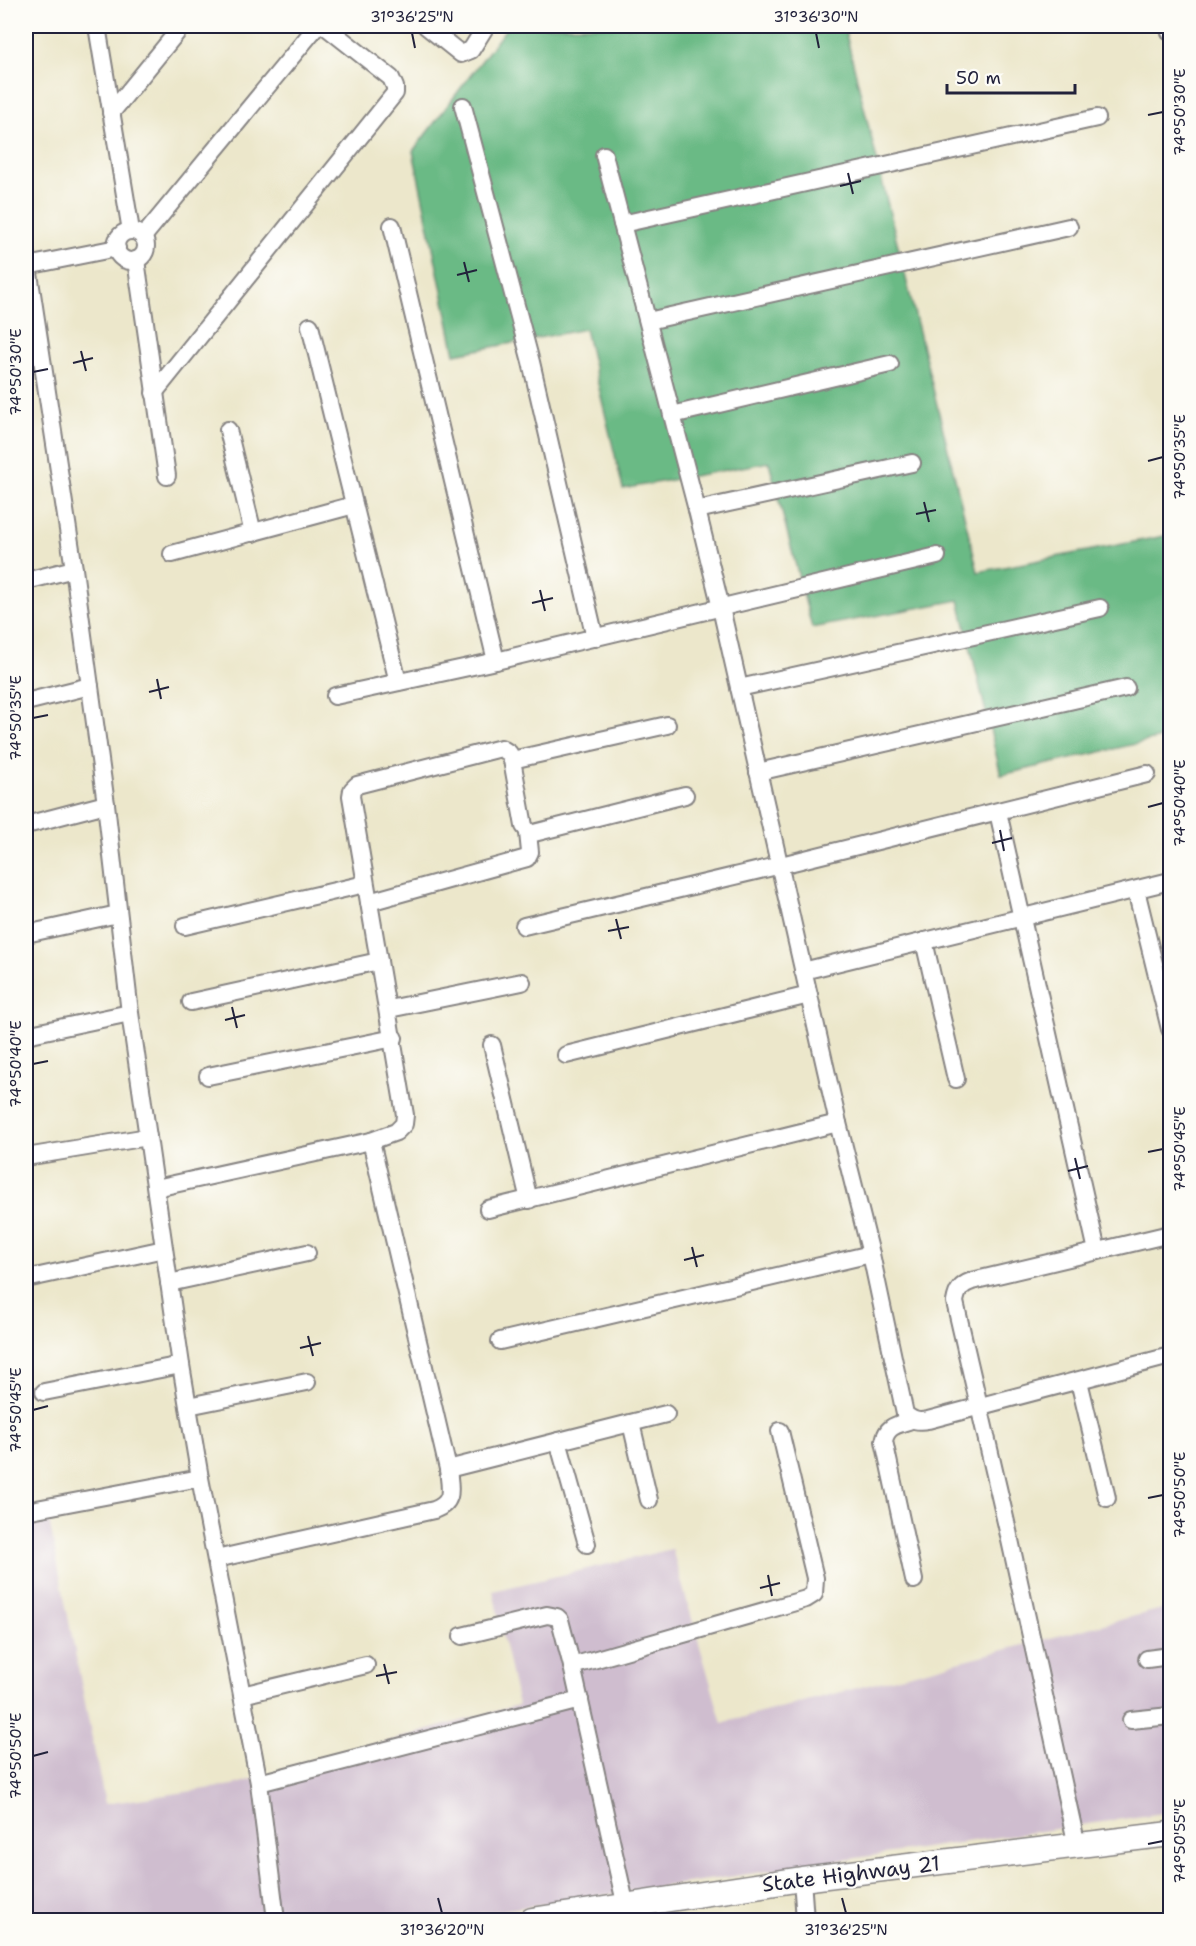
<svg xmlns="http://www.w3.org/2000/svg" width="1196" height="1946" font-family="'Shantell Sans',sans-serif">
<rect width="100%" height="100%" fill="#fdfcf7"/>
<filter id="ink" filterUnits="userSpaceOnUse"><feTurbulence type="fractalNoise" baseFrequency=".0167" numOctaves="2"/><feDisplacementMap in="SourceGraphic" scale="12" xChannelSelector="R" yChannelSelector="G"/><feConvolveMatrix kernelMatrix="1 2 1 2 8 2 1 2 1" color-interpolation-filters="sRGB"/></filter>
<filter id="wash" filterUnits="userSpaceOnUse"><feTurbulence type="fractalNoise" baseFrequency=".008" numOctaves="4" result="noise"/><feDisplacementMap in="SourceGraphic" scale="24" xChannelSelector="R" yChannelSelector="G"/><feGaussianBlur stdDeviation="1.35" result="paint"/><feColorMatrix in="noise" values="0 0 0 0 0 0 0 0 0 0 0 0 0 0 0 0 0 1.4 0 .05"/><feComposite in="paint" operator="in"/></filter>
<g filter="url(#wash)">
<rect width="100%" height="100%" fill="#ece7cb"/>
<path fill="#cfbdcf" d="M49,1520L105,1804L233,1785L518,1705L493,1591L672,1549L722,1723L1170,1607V1812L435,1920H26V1525Z"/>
<path fill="#6aba85" stroke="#466e60" stroke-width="1.5" d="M508,26H844L978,572L1170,535V736L1001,775L959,600L812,628L769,462L623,489L585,329L455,354L413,151Z"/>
</g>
<g filter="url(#ink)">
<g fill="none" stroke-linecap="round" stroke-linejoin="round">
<g stroke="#878483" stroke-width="20">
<g id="minor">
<path d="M97,26L131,231"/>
<path d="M426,26L461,54L471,50L486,26"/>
<path d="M1168,26L1170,32"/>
<path d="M463,106L531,362L595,638"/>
<path d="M111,113L182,26"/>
<path d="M604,155L697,510L721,608L838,1123L871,1254L905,1414C913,1421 918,1422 928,1420L1170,1356"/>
<path d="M622,224L1097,118"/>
<path d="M392,226L496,661"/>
<circle cx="131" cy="246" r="15"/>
<path d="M143,237L317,26"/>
<path d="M26,254L74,569L106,804L130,1013L181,1365L200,1478L259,1783L276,1920"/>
<path d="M136,260L167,476"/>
<path d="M27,266L117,248"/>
<path d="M648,321L1069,227"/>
<path d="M310,326L398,682"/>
<path d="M154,393L395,93V87L391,78L325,26"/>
<path d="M672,415L890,364"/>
<path d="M228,430L253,533"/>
<path d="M697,510L912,463"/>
<path d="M172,554L354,505"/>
<path d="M26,581L74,569"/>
<path d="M739,688L1100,608"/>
<path d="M335,696L496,661L937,556"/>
<path d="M26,702L90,686"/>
<path d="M512,760L667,725"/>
<path d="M758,772L1126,688"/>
<path d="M998,812L1097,1251"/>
<path d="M26,825L106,804"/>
<path d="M1136,890L1170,1029"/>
<path d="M369,902L527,858L530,852L528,833"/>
<path d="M185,926L365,884"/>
<path d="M524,926L781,865L1147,774"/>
<path d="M26,934L118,914"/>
<path d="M924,941L956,1079"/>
<path d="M803,971L1170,881"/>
<path d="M191,1002L379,961"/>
<path d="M389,1009L522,982"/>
<path d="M26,1035L130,1013"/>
<path d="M492,1045L529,1200"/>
<path d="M566,1055L809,995"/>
<path d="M208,1076L394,1038"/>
<path d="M26,1157L148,1137"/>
<path d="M156,1188L371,1141L396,1132L404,1124L405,1115L351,796L352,790L357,785L501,748L509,753L512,760L524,826L530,834L685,795"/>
<path d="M488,1209L838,1123"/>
<path d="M26,1279L164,1249"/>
<path d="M169,1283L307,1253"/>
<path d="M500,1341L871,1254"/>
<path d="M1079,1381L1107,1498"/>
<path d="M44,1392L181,1365"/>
<path d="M188,1406L307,1382"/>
<path d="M911,1420C898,1425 887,1425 884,1441L914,1580"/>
<path d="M631,1423L649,1500"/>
<path d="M558,1441L587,1544"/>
<path d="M448,1469L666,1414"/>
<path d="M26,1511L200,1478"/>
<path d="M216,1559L434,1510C455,1502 450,1489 448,1469L371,1141"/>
<path d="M462,1636L547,1615L557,1617L560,1620L572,1666L626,1907"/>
<path d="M1147,1659L1170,1656"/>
<path d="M572,1666L806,1599L814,1594L815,1578L780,1431"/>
<path d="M242,1695L366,1665"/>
<path d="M1131,1720L1170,1716"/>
<path d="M259,1783L580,1700"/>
<path d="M1077,1846L1008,1531L955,1302C957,1290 961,1285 972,1281L1170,1234"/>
<path d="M802,1879L805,1920"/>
</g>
</g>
<g stroke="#878483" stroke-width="27">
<path id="highway" d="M532,1920L802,1879L1170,1834"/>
</g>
<use href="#minor" stroke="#fff" stroke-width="16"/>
<use href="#highway" stroke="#fff" stroke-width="24"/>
</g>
</g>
<path fill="none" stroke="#22223b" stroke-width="2" d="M412,33L415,48M816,33L819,48M1148,115L1163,112M848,173L853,194M840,186L861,181M464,262L469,282M457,275L477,270M81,351L86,371M73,363L93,358M33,372L48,369M1148,461L1163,457M924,502L929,522M916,514L936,510M540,590L545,611M532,603L553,598M157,679L161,699M149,692L169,687M33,718L48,715M1148,807L1163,803M1000,830L1004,851M992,843L1012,838M616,919L621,939M608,931L629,927M232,1007L237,1028M225,1020L245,1015M33,1064L48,1061M1148,1152L1163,1149M1075,1158L1080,1179M1068,1171L1088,1166M692,1247L697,1267M684,1260L704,1255M308,1336L313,1356M300,1348L321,1343M33,1410L48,1406M1148,1498L1163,1495M768,1575L772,1596M760,1588L780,1583M384,1664L389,1684M376,1676L397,1672M33,1756L48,1752M1148,1844L1163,1841M438,1898L442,1913M842,1898L846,1913"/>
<g text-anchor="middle" stroke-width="4.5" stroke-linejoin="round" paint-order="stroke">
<g font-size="21" fill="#22223b" stroke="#fdfcf7">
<text transform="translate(851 1874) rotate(-7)" y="7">State Highway 21</text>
</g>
</g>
<rect width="1196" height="1946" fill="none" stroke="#fdfcf7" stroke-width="66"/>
<path d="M947 84v9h128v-9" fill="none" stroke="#22223b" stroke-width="3"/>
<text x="956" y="84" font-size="18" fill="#22223b" stroke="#fdfcf7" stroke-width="4.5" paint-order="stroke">50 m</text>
<rect x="33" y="33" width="1130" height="1880" fill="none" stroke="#22223b" stroke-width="2"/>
<g font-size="15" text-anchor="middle" fill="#22223b">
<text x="412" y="22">31°36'25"N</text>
<text x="816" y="22">31°36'30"N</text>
<text transform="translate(1180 112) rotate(-90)" y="5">74°50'30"E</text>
<text transform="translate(16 372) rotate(-90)" y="5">74°50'30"E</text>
<text transform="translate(1180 457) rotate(-90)" y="5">74°50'35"E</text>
<text transform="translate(16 718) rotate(-90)" y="5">74°50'35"E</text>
<text transform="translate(1180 803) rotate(-90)" y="5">74°50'40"E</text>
<text transform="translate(16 1064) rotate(-90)" y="5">74°50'40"E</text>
<text transform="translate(1180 1149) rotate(-90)" y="5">74°50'45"E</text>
<text transform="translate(16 1410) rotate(-90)" y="5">74°50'45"E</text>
<text transform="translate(1180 1495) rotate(-90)" y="5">74°50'50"E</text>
<text transform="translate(16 1756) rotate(-90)" y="5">74°50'50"E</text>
<text transform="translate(1180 1841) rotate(-90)" y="5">74°50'55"E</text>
<text x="442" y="1935">31°36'20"N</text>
<text x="846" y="1935">31°36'25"N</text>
</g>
</svg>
